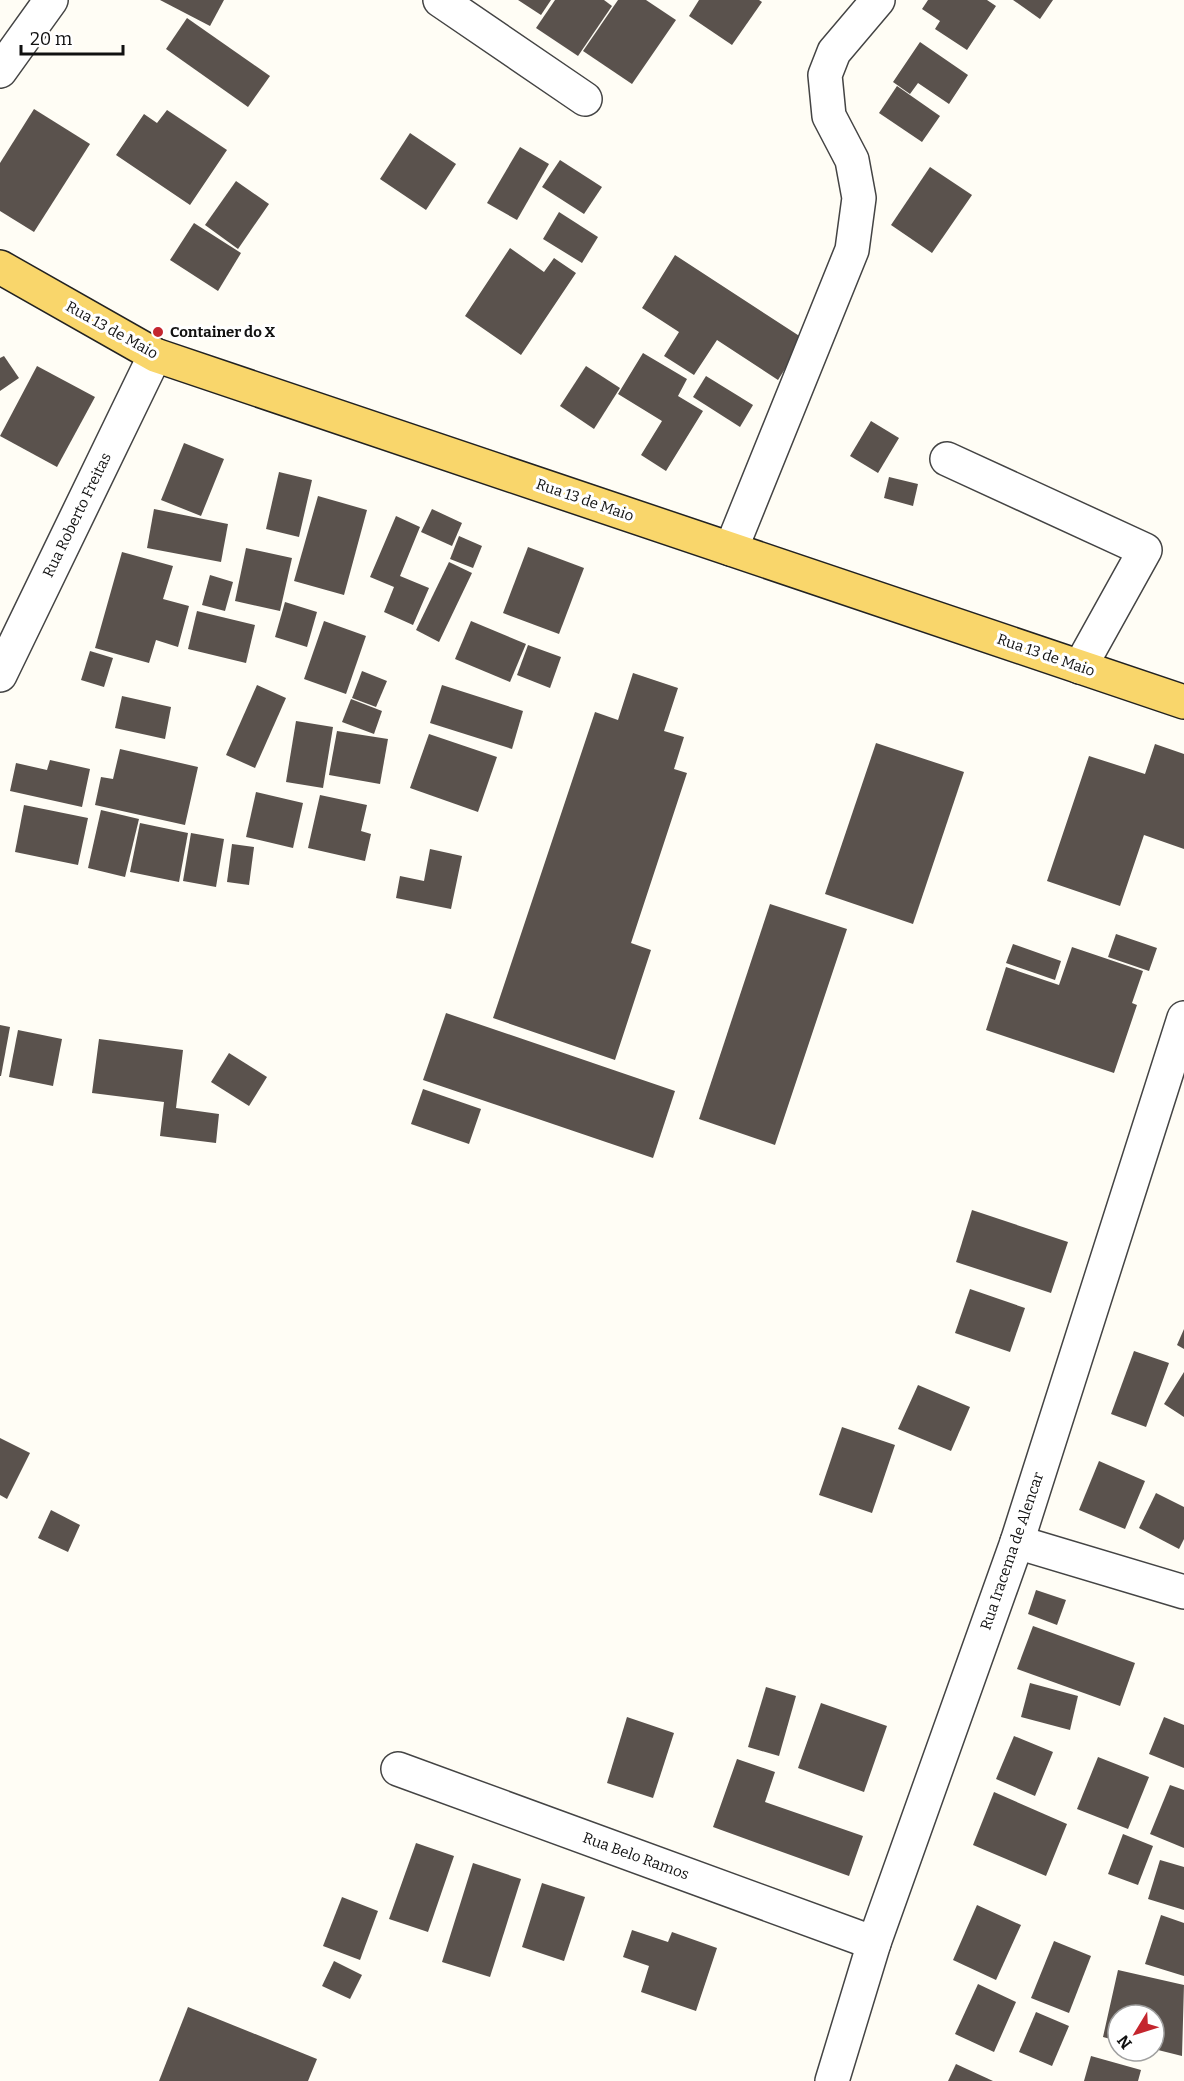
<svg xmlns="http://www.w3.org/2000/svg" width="1184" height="2081" font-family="Bitter,serif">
<rect width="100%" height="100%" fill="#fffdf5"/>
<g fill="#5a524d">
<path d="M160,0H224L210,26Z"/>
<path d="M518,0H551L541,15Z"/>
<path d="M555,0H604L612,6L578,56L536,28Z"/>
<path d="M618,0H646L676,20L632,84L583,51Z"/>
<path d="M699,0H759L762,2L732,45L689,16Z"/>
<path d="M928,0H987L996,6L967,50L935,29L940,21L922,9Z"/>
<path d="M1013,0H1053L1040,19Z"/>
<path d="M187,18L270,76L248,107L166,49Z"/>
<path d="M920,42L968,75L949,104L918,83L910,94L893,82Z"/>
<path d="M897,86L940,116L922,142L879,113Z"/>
<path d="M34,109L90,144L34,232L0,211V163Z"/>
<path d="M167,110L227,150L190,205L116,155L144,114L157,123Z"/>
<path d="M410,133L456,164L426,210L380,179Z"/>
<path d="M520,147L549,164L517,220L487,203Z"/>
<path d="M560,160L602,187L584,214L542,187Z"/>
<path d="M930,167L972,195L932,253L891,225Z"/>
<path d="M236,181L269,204L238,249L205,225Z"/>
<path d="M559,212L598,237L582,263L543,239Z"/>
<path d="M194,223L241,253L218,291L170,260Z"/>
<path d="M510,248L544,272L554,258L576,273L521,355L465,316Z"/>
<path d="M675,255L804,339L778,380L717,340L694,375L664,356L679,332L642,308Z"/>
<path d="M643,353L687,379L678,396L703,411L666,471L641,455L662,421L618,394Z"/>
<path d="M4,356L19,378L0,391V358Z"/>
<path d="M37,366L95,397L57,467L0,436Z"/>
<path d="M586,366L620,388L594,429L560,406Z"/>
<path d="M706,376L753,405L740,427L693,397Z"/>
<path d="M871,421L899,438L878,473L850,456Z"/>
<path d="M184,443L224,459L201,516L161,500Z"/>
<path d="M279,472L312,480L299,537L266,529Z"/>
<path d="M889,477L918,484L913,506L884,498Z"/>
<path d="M318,496L367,510L344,595L294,581Z"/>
<path d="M154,509L228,524L221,562L147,548Z"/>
<path d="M432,509L462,523L452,546L421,532Z"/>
<path d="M396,516L420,527L400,576L429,588L413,625L384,612L394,587L370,577Z"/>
<path d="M459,536L482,546L473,568L450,559Z"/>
<path d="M528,547L584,568L559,634L503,613Z"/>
<path d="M246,548L292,558L280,611L235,601Z"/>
<path d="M122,552L173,566L163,599L189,606L178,647L156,640L149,663L95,648Z"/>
<path d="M449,562L472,573L439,642L416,630Z"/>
<path d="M210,575L233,582L225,611L202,605Z"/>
<path d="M285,602L317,612L307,647L275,637Z"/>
<path d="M197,611L255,625L246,663L188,649Z"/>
<path d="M324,621L366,636L346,694L304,679Z"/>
<path d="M471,621L526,644L510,682L455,659Z"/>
<path d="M528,645L561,657L550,688L517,675Z"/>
<path d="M90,651L113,658L104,687L81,680Z"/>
<path d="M362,671L387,681L376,707L352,698Z"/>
<path d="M633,673L678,688L664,731L684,737L674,769L687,773L631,943L651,950L615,1060L493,1018L595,712L618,720Z"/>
<path d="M257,685L286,698L255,768L226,755Z"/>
<path d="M442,685L523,711L512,749L430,723Z"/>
<path d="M122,696L171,707L165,739L115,728Z"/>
<path d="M351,699L382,711L374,734L342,722Z"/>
<path d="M296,721L333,727L323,788L286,782Z"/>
<path d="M337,731L388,739L380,784L329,775Z"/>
<path d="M429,734L497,757L478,812L410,788Z"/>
<path d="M876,743L964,772L913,924L825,894Z"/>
<path d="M1155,744L1184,754V849L1144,835L1120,906L1047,881L1089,756L1145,774Z"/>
<path d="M120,749L198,767L185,825L95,805L101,777L113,779Z"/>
<path d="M50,760L90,769L82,807L10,791L16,763L47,770Z"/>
<path d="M256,792L303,803L293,848L246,837Z"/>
<path d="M320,795L367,805L361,831L371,834L365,861L308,848Z"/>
<path d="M24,805L88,818L78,865L15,852Z"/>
<path d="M101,810L139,819L125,877L88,868Z"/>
<path d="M140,823L188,833L179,882L130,872Z"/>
<path d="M191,833L224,839L216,887L183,881Z"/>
<path d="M232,844L254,847L249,885L227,882Z"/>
<path d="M430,849L462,856L451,909L396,898L400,876L424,881Z"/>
<path d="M770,904L847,929L775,1145L699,1119Z"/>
<path d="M1116,934L1157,948L1149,971L1108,957Z"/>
<path d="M1013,944L1061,961L1055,980L1006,963Z"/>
<path d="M1072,947L1143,971L1132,1003L1137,1005L1114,1073L986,1030L1006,967L1059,985Z"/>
<path d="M446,1013L675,1091L653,1158L423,1080Z"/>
<path d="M0,1025L10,1027L1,1076H0Z"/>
<path d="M18,1030L62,1039L53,1086L9,1077Z"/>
<path d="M99,1039L183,1050L176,1108L219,1114L216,1143L160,1136L164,1102L92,1093Z"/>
<path d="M229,1053L267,1077L249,1106L211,1082Z"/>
<path d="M423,1089L481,1109L469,1144L411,1124Z"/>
<path d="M972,1210L1068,1242L1051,1293L956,1262Z"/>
<path d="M970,1289L1025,1308L1010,1352L955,1333Z"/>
<path d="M1184,1329V1349L1177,1345Z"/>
<path d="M1134,1351L1169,1363L1146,1427L1111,1414Z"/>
<path d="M1184,1372V1417L1164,1404Z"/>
<path d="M918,1385L970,1407L951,1451L898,1429Z"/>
<path d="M842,1427L895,1445L872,1513L819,1495Z"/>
<path d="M0,1438L30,1453L7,1499L0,1495Z"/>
<path d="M1099,1461L1145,1481L1125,1529L1079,1510Z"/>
<path d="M1156,1493L1184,1507V1539L1179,1549L1139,1528Z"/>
<path d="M51,1510L80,1525L68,1552L38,1538Z"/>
<path d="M1036,1590L1066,1600L1057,1625L1028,1614Z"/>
<path d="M1033,1626L1135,1663L1120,1706L1017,1669Z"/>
<path d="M1030,1683L1078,1696L1070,1730L1021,1717Z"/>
<path d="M766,1687L796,1696L779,1756L748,1747Z"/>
<path d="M821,1703L887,1726L864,1792L798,1768Z"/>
<path d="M627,1717L674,1733L653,1798L607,1783Z"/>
<path d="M1164,1717L1184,1725V1768L1149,1754Z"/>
<path d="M1014,1736L1053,1752L1035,1796L996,1779Z"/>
<path d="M1098,1757L1149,1777L1128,1829L1077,1809Z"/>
<path d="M737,1759L775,1772L765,1802L863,1836L849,1876L713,1827Z"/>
<path d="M1170,1785L1184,1790V1848L1150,1834Z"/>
<path d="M994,1792L1067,1824L1046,1876L973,1845Z"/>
<path d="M1123,1834L1153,1846L1138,1885L1108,1874Z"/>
<path d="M416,1843L454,1856L428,1932L389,1919Z"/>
<path d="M1160,1860L1184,1867V1910L1148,1899Z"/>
<path d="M473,1863L521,1879L490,1977L442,1962Z"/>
<path d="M542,1883L585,1897L564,1961L522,1947Z"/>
<path d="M342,1897L378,1911L360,1960L323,1946Z"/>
<path d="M977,1905L1021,1925L996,1980L953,1960Z"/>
<path d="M1161,1915L1184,1923V1976L1145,1964Z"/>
<path d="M632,1930L668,1942L672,1932L717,1948L696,2011L641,1992L649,1966L623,1957Z"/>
<path d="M1054,1941L1091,1956L1069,2013L1031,1998Z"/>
<path d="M334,1961L362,1975L350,1999L322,1986Z"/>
<path d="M1118,1970L1184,1985L1182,2056L1154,2049V2015H1118V2041L1103,2037Z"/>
<path d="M978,1984L1016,2002L994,2052L955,2034Z"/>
<path d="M188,2007L317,2059L308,2081H159Z"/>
<path d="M1036,2012L1069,2026L1052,2066L1019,2052Z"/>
<path d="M1091,2056L1141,2070L1138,2081H1084Z"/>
<path d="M956,2064L993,2081H948Z"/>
</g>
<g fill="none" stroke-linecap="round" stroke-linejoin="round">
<g stroke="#444" stroke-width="36">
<g id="minor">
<path d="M440,0L585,99"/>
<path d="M0,71L51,0"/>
<path d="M947,459L1145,550L1080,667"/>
<path d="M731,549L852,250L859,198L852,160L829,116L825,75L834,52L878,0"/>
<path d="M0,675L155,355"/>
<path d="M1017,1542L1184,1592"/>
<path d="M398,1769L874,1943"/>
<path d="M832,2081L874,1943L1017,1542L1184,1018"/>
</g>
</g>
<g stroke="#222" stroke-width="36">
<path id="major" d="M0,267L155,355L1184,702"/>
</g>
<use href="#minor" stroke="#fff" stroke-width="33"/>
<use href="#major" stroke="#f9d66b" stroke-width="33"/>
</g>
<circle fill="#c4262e" stroke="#fff" stroke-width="2" cx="158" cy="332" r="6"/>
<g text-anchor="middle" stroke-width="6" stroke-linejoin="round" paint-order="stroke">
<g font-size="15" fill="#111" stroke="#fff">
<text transform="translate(112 330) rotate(29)" y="5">Rua 13 de Maio</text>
<text transform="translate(585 500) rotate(19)" y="5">Rua 13 de Maio</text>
<text transform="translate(77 515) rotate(-64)" y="5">Rua Roberto Freitas</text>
<text transform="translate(1046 655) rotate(19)" y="5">Rua 13 de Maio</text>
<text transform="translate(1012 1551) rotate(-71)" y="5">Rua Iracema de Alencar</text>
<text transform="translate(636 1856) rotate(20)" y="5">Rua Belo Ramos</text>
</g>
<g font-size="15" font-weight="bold" fill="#111" stroke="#fff" text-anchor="start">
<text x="170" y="337">Container do X</text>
</g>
</g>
<g transform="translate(1136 2033) rotate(232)"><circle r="28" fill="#ffffff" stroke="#a0a0a0" stroke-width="1.5"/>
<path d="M0-4.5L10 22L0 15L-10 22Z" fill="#c4262e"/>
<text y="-9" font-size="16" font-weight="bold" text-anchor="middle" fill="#111111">N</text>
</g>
<path d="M21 45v9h102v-9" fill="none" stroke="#111111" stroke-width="3"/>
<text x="30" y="45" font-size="18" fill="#111111" stroke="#ffffff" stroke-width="4.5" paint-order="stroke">20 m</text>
</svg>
